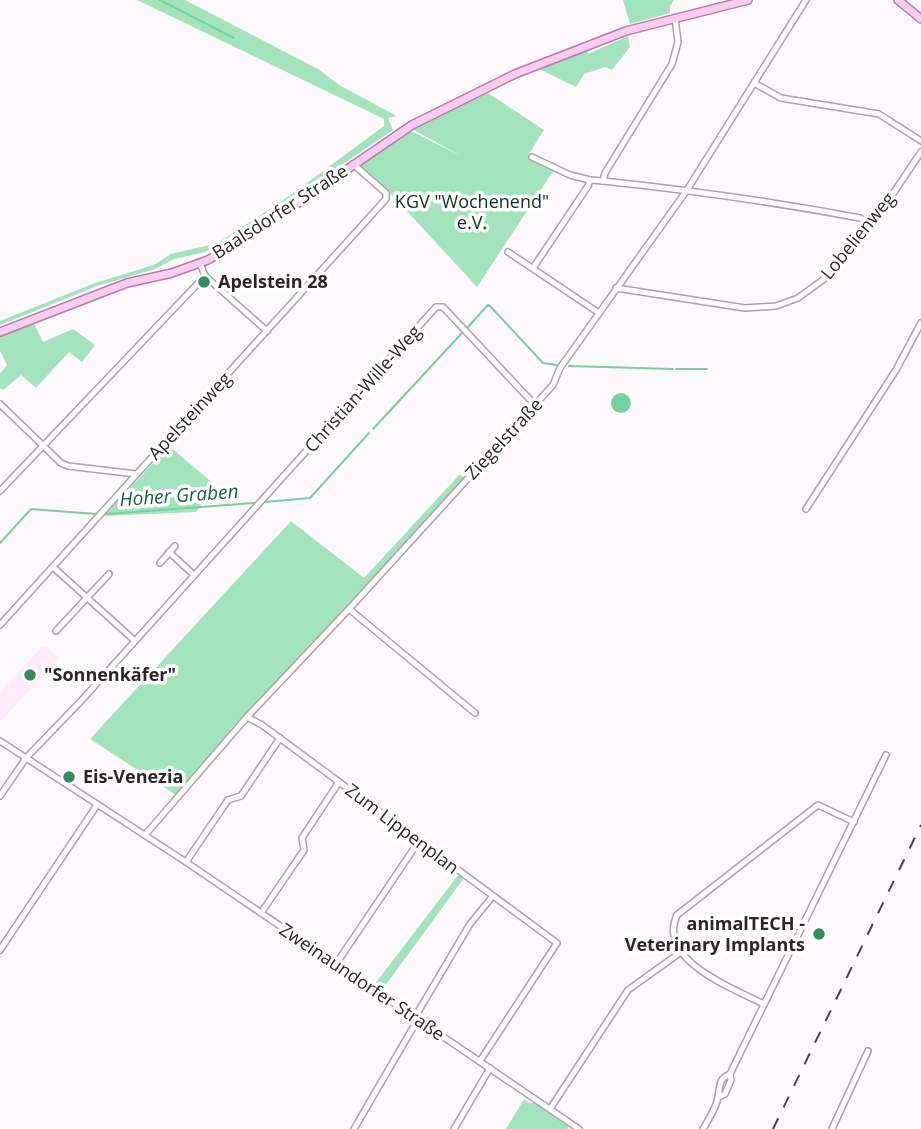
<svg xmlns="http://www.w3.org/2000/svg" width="921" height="1129" font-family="'Open Sans',sans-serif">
<rect width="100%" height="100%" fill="#fff8fd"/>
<path fill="#ffebf9" d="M42,647H46L59,658L0,722V693Z"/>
<g fill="#a3e4be">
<path d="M137,0H185L318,69L339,85L397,116L388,118L393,130L238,235L205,252L174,259L155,269L97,286L0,325V321L95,283L154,265L171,254L218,243L282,201L384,126V119Z"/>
<path d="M623,0H674L670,6V13L630,24Z"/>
<path d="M628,36L630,47L612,70L605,67L584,74L576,87L539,69L587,51L588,54Z"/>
<path d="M488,93L544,130L528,155L554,170L477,287L393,196L359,169V164L409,130L463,157L412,129Z"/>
<path d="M33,322L43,342L73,329L95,345L82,362L69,352L36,388L21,375L3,390L0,388V374L7,365L0,351V336Z"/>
<path d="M169,446L215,485L196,512L104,516Z"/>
<path d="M460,474L465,479L176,795L90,739L291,521L364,578Z"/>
<path d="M459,874L464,878L382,990L374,985Z"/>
<path d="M524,1099L529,1103H536L569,1126L567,1129H506Z"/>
</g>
<circle fill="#76d09f" cx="621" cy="403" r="10"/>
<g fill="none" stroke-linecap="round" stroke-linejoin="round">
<g stroke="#76d09f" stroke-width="2">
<path d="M160,0L234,38"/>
<path d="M467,328L488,305L490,306L543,363L557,365"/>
<path d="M569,366L673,369"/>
<path d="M676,369H707"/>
<path d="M373,429L462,333"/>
<path d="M265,502L310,498L369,433"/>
<path d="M107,514L254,503"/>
<path d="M0,543L31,509L96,514"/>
</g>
<g stroke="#b09fab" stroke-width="8">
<g id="minor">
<path d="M754,83L781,98L879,114L921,141"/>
<path d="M532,157L570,175L590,180"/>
<path d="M603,181C689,190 775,202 860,218L870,223"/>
<path d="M508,252L599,313"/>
<path d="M533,268L588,186L590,180L603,181L605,173L672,64L678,42L675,18"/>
<path d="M205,276L267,331"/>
<path d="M616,288L745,308L776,306L798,298L831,274L863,230L878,216L921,152"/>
<path d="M0,404L61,463L68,466L136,474"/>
<path d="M0,491L205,276L200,263"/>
<path d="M806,509L896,370L921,323"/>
<path d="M169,552L194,575"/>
<path d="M160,563L175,546"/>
<path d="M53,567L135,641"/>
<path d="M349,609L475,713"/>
<path d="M0,625L386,199V193L353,164"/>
<path d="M56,631L109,574"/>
<path d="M247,717L262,725L557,943L480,1061"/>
<path d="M0,741L186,862L579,1129"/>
<path d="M0,796L26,758L81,701L436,307H443L535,405"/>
<path d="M145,835L247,717L349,609L553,385L560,368L687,190L806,0"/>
<path d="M186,862L228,800L241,796L280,738"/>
<path d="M261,913L304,850L302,838L339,782"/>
<path d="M0,950L97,805"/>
<path d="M336,964L419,841"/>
<path d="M764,1004C734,989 656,960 677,915L818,805L854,822"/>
<path d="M415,1017L470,924L492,897"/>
<path d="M719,1097L725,1094L731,1080L730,1074"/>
<path d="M550,1109L628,990L681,952"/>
<path d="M354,1129L418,1019"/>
<path d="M454,1129L490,1068"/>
<path d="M703,1129C708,1120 717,1107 718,1097C720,1087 718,1079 730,1074L886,755"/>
<path d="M832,1129L868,1051"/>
</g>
</g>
<g stroke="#b37ca5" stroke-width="10">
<g id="major">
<path d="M898,0L921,19"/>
<path d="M0,332L127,283L172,273L208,260L260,229L412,125L515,74L626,31L748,0"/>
</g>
</g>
<use href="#minor" stroke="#fff" stroke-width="5"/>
<use href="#major" stroke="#fdcdf1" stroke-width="7"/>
<path stroke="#484146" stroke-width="2" stroke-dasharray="12 12" stroke-linecap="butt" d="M773,1129L921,825"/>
</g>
<g fill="#348b60" stroke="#fff" stroke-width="2.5">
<circle cx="204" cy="282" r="7"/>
<circle cx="30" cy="675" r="7"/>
<circle cx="69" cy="777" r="7"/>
<circle cx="819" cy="934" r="7"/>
</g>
<g text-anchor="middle" stroke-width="7" stroke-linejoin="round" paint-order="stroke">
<g font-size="18" fill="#0a321f" stroke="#fff">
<text x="472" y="208">KGV "Wochenend"<tspan x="472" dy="21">e.V.</tspan></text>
</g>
<g font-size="18" fill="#2c262a" stroke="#fff">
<text transform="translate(280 212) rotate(-33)" y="6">Baalsdorfer Straße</text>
<text transform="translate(858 236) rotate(-51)" y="6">Lobelienweg</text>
<text transform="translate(363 389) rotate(-48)" y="6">Christian-Wille-Weg</text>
<text transform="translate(190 416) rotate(-47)" y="6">Apelsteinweg</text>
<text transform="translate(504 439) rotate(-47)" y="6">Ziegelstraße</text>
<text transform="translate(402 829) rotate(37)" y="6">Zum Lippenplan</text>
<text transform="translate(362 982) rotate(34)" y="6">Zweinaundorfer Straße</text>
</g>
<g font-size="18" font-weight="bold" fill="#2c262a" stroke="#fff" text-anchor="start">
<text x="218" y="288">Apelstein 28</text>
<text x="44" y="681">"Sonnenkäfer"</text>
<text x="83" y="783">Eis-Venezia</text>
<text x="805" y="930" text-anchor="end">animalTECH -<tspan x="805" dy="21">Veterinary Implants</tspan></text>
</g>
<g font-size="19" font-style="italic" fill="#1a5d3d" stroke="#fff">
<text transform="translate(179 495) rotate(-4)" y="7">Hoher Graben</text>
</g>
</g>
</svg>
